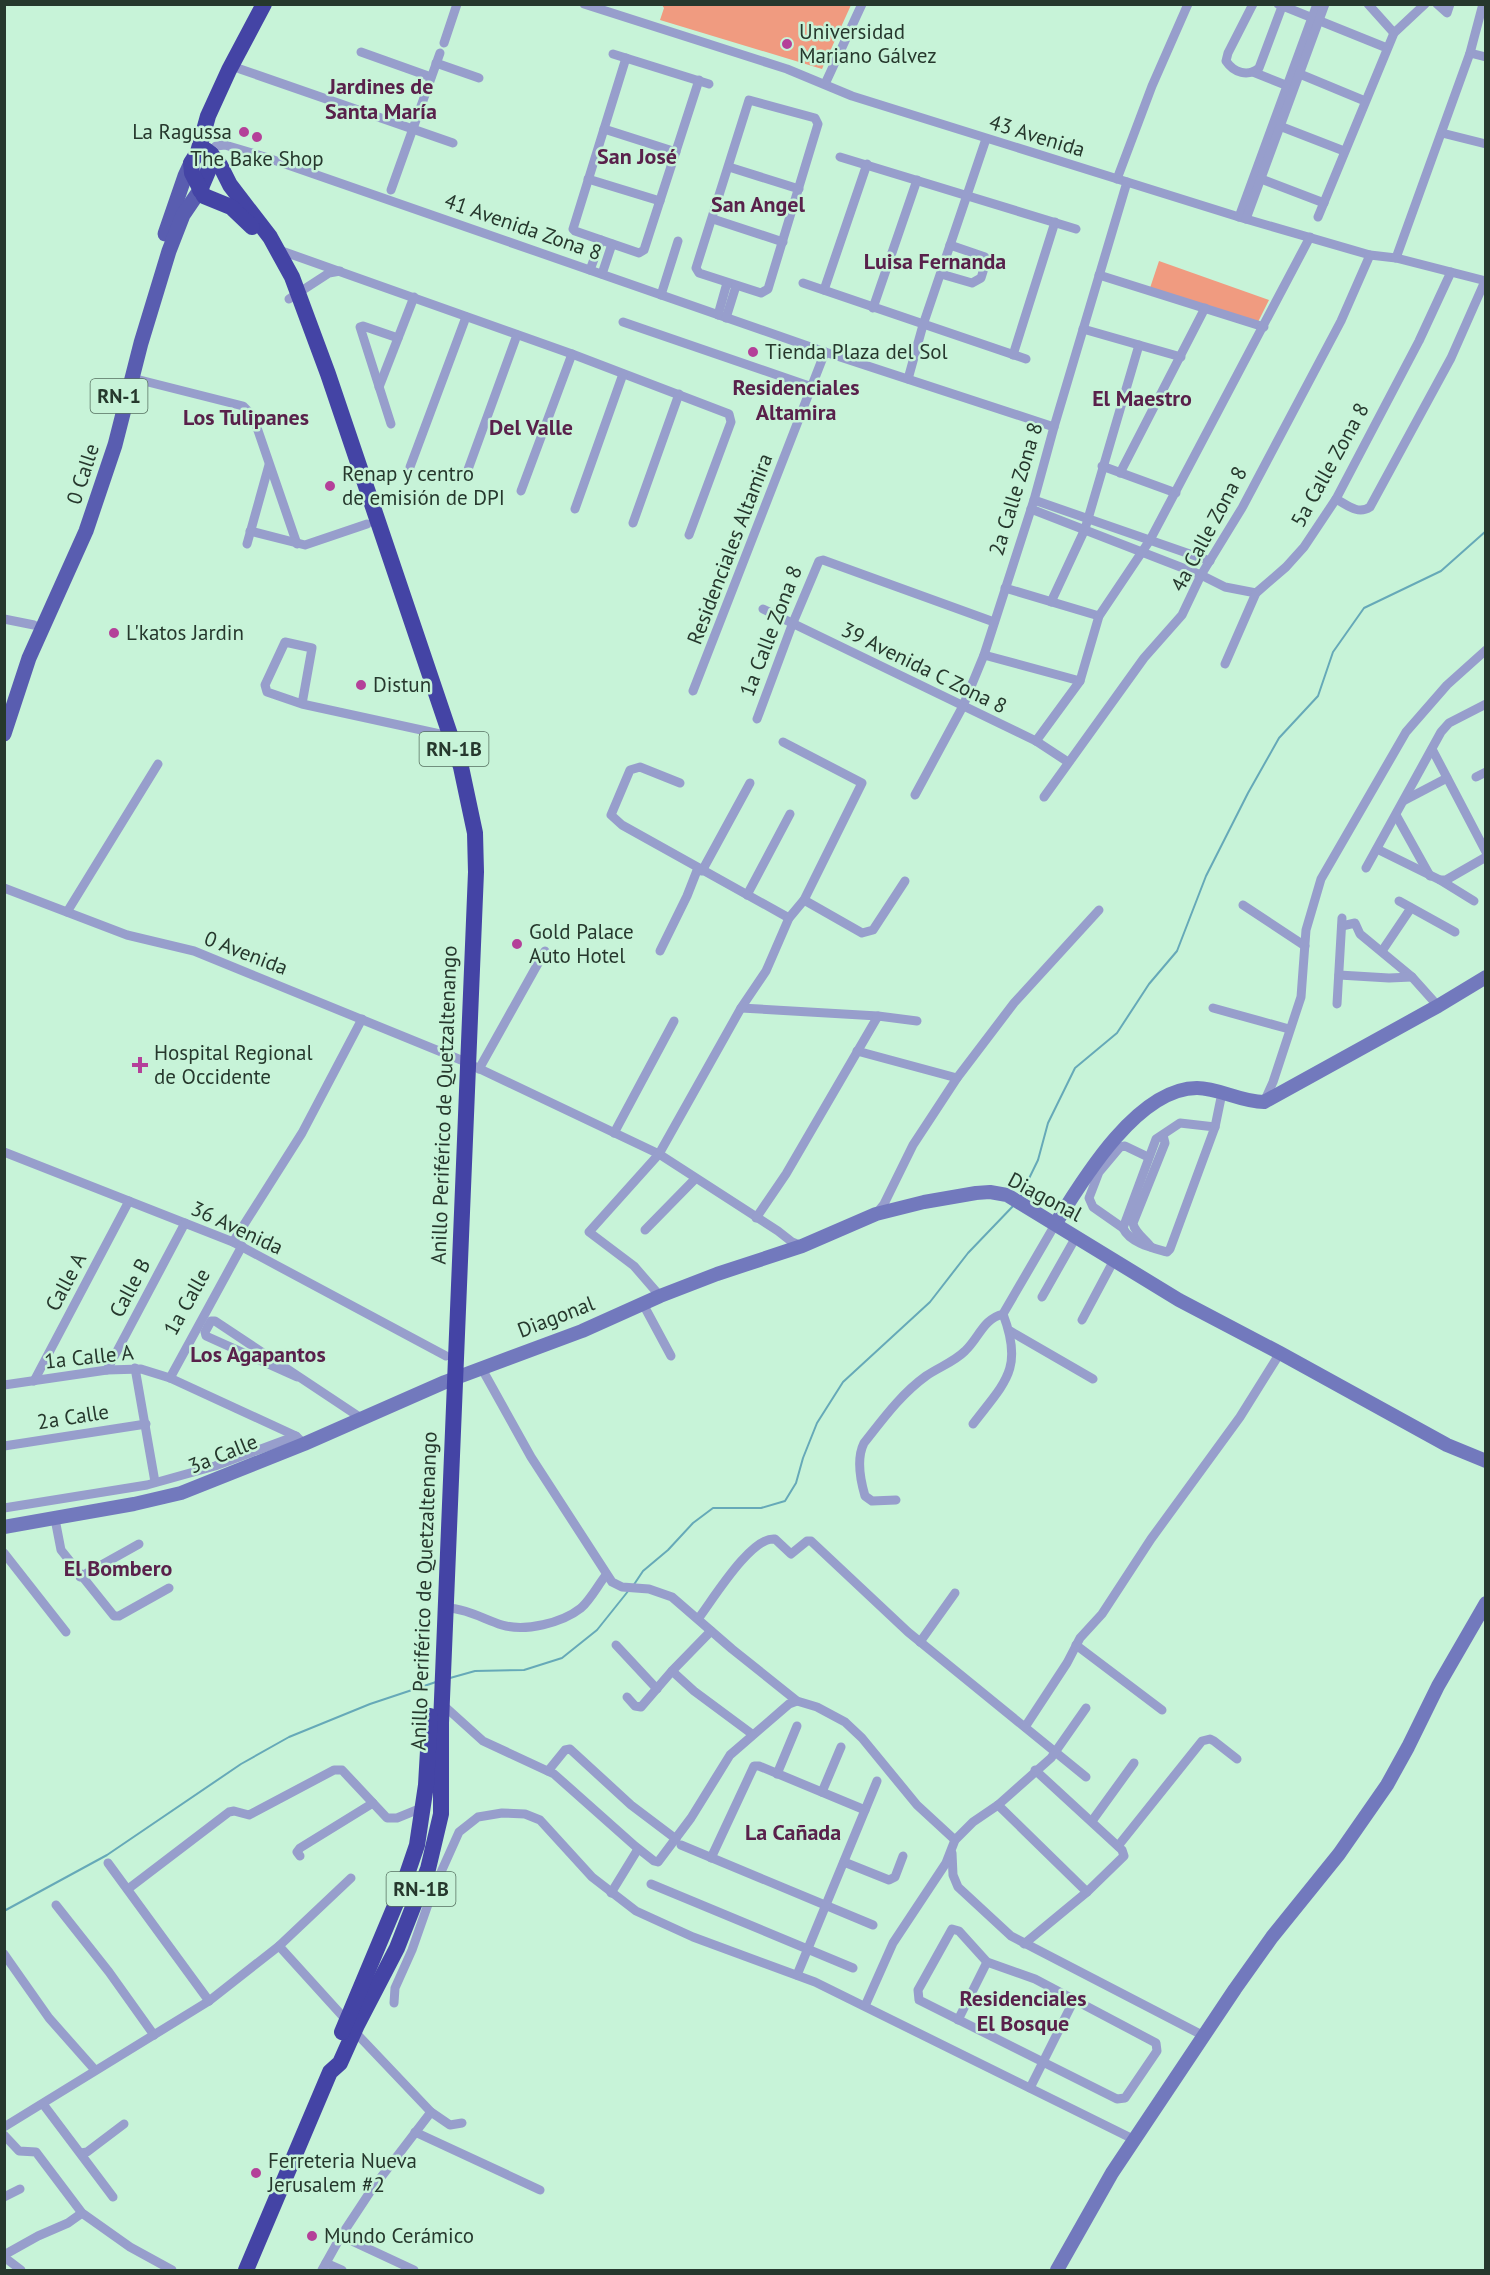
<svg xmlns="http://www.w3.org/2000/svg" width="1490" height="2275" font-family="'PT Sans',sans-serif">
<rect width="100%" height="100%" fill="#c7f3d8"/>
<g fill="#f09b80">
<path d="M662,5H851L822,69L660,20L664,8Z"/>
<path d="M1159,261L1269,300L1257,324L1149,291Z"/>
</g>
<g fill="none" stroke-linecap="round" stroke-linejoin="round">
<g stroke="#66a9b8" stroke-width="2">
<path d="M1020,1197L1038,1160L1048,1123L1075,1068L1117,1033L1149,984L1177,951L1206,876L1248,793L1279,738L1318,696L1333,652L1364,608L1441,571L1486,531"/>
<path d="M633,1586L643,1571L668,1550L693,1523L713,1508H761L785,1501L796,1483L803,1458L817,1423L843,1382L930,1302L968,1253L1015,1204"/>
<path d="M450,1678L475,1671L524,1670L562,1658L597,1630L629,1590"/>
<path d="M4,1911L107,1855L241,1764L289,1737L370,1704L436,1682"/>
</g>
<g stroke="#979ecc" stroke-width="9">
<path d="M584,4L787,69L852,96L1239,217L1370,255L1396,258L1486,281"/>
<path d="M1253,4L1228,53L1226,61C1234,73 1248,77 1259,68L1283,4"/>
<path d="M1278,4L1387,48"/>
<path d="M1368,4L1394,33"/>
<path d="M1437,4L1447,13L1450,4"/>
<path d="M444,43L457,4"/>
<path d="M361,52L431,77"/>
<path d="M1470,53L1486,57"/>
<path d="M613,54L709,84"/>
<path d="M626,58L573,229L575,231L639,253L644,250L699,80"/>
<path d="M436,63L479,78"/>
<path d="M240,69L453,143"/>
<path d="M1253,72L1288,86"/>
<path d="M1295,72L1365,101"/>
<path d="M825,84L862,4"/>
<path d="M749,100L815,118L818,124L768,289L761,293L699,273L696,268Z"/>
<path d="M1277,125L1344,151"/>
<path d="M604,129L676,152"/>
<path d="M1442,133L1486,144"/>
<path d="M210,152L216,146L225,145L265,157L825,352L1054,427"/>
<path d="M840,157L1076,229"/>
<path d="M729,167L799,189"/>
<path d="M1256,177L1324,203"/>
<path d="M588,179L660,201"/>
<path d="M1117,179L1152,86L1188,4"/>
<path d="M391,190L440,53"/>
<path d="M1239,217L1317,4"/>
<path d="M1318,217L1394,33L1425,4"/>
<path d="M713,219L783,242"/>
<path d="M1246,219L1325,4"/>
<path d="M279,250L572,354L729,414L731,422L689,535"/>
<path d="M1396,258L1470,53L1483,4"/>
<path d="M590,270L601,240"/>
<path d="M602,274L612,244"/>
<path d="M941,274L972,283L981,278L986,262L985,257L950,245"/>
<path d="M1099,275L1264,327"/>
<path d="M803,283L1026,359"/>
<path d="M824,290L867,164"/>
<path d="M661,295L678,241"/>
<path d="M289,299L329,273L340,271"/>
<path d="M873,308L917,180"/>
<path d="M718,315L727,283"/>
<path d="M726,318L736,286"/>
<path d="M623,322L812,387"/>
<path d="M1083,329L1181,357"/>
<path d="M1013,355L1055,222"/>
<path d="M132,378L243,406L253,416L297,544"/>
<path d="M908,379L923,325L986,139"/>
<path d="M379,387L414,297"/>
<path d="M391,424L360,327L363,326L398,338"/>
<path d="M1102,466L1176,493"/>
<path d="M410,467L466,317"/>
<path d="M1120,473L1205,308"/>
<path d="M466,475L517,335"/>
<path d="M521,491L572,354"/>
<path d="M1336,499C1347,505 1358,515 1370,507L1451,358L1485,281"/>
<path d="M1034,500L1210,561"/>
<path d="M575,509L623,374"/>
<path d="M1031,509L1201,575L1225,587L1256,593"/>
<path d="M633,523L679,394"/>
<path d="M250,531L305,545L367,524"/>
<path d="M247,544L269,465"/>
<path d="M1005,588L1099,616"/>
<path d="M1051,602L1085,529L1139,345"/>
<path d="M763,609L1036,741L1068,762"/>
<path d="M4,619L34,625"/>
<path d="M984,655L1080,681"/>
<path d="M1225,664L1256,593L1286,567L1304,547L1336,499L1419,341L1451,272"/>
<path d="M693,691L825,352"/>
<path d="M302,704L312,648L285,642L265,685L267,692L302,704L440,734"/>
<path d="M757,719L792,625L819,561L823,560L994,622"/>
<path d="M1036,741L1080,681L1099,616L1150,540L1310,237"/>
<path d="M1432,749L1486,852"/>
<path d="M1476,777L1486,772"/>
<path d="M680,783L640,767L630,770L611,815L622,825L789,918"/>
<path d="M915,795L963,706L984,655L1034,500L1054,427L1127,182"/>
<path d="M1044,797L1144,658L1182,615L1201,575L1242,508L1341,321L1370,255"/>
<path d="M1405,800L1447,778"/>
<path d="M1396,815L1430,876"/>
<path d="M1377,849L1440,880H1446L1486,857"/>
<path d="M1366,868L1441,732L1449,723L1486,704"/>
<path d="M702,871L750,783"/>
<path d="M1440,880L1474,901"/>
<path d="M4,888L127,935L194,951L461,1060L659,1154L778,1231L792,1242L802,1246"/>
<path d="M747,895L790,814"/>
<path d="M804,900L862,933L873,930L905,881"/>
<path d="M1399,901L1455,932"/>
<path d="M1243,905L1305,946"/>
<path d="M67,912L158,764"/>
<path d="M1342,926L1355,923L1360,934L1412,977L1438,1006"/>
<path d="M660,951L687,896L698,868"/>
<path d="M1382,951L1411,908"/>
<path d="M1339,975L1389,978L1412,977"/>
<path d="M1337,1004L1342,918"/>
<path d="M741,1008L878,1016"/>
<path d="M1213,1008L1289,1029"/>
<path d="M857,1051L957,1078"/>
<path d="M479,1069L545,951"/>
<path d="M1264,1102L1273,1082L1301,997L1306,930L1321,879L1406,732L1447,685L1486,650"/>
<path d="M1180,1123L1215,1127L1170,1249L1167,1252C1153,1248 1130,1243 1123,1228L1156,1139Z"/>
<path d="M1215,1127L1222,1093"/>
<path d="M614,1133L674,1021"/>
<path d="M4,1152L233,1242L446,1356"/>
<path d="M876,1214L884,1204L913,1145L957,1078L1014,1003L1099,910"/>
<path d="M756,1218L786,1174L878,1016L917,1021"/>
<path d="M1123,1228L1093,1207L1089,1198L1099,1172L1120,1147L1125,1146L1148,1157"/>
<path d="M645,1230L695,1179"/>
<path d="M233,1242L302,1133L362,1019"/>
<path d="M1151,1247C1145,1239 1134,1232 1133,1223L1165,1143L1163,1135"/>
<path d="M660,1296L634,1266L589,1232L659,1154L741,1008L766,971L789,918L804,900L862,783L783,742"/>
<path d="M1042,1297L1076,1237"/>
<path d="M643,1304L671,1356"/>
<path d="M1082,1320L1114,1260"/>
<path d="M1010,1331L1093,1379"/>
<path d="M135,1368L155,1482"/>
<path d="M482,1369L531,1457L612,1582L622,1587L649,1589L672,1597L732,1649L797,1701L817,1707L845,1722L862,1738L917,1805L955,1840"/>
<path d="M107,1370L185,1223"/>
<path d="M297,1377L206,1336L205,1332L211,1321H215L361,1418"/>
<path d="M170,1378L242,1246"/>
<path d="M34,1381L129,1201"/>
<path d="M4,1385L107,1370L141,1369L170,1378L296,1436L304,1444"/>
<path d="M973,1424C1005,1382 1024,1369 1003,1314"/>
<path d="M4,1446L146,1424"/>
<path d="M896,1500L872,1501L865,1496C860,1479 856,1459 864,1443C883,1419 901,1394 926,1376C939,1367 954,1362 965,1351C979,1338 983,1319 1003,1314L1056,1223"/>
<path d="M4,1508L147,1485L215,1466L296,1436"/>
<path d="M55,1519L61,1550L114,1616H119L169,1588"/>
<path d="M4,1553L66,1632"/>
<path d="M80,1577L139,1544"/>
<path d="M445,1608C466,1608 483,1619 502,1625C525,1632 562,1623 581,1608C591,1599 598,1585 606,1575"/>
<path d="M698,1619C712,1601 751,1536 775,1539L791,1554L807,1541H811L908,1632L1086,1777"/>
<path d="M920,1642L955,1593"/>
<path d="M616,1645L657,1689"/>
<path d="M1076,1645L1162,1710"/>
<path d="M672,1671L694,1691L752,1734"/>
<path d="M627,1697L635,1706L641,1707L672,1671L711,1631"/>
<path d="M442,1704L483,1741L554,1774L635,1846L654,1861L658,1862L691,1818L730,1755L789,1704L797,1701"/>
<path d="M1025,1727L1067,1663L1080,1638L1102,1614L1151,1539L1240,1417L1280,1353"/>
<path d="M548,1771L565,1750L570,1749L631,1805L676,1839"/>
<path d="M777,1774L797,1726"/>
<path d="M822,1792L841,1747"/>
<path d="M998,1805L1087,1892"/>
<path d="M1092,1821L1134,1763"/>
<path d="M681,1845L873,1925"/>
<path d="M1118,1846L1202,1741L1210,1739L1214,1741L1237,1759"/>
<path d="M952,1853L953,1875L958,1887L1011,1936L1204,2036"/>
<path d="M300,1856L297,1852L300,1848L373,1803"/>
<path d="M711,1858L754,1766H759L865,1810"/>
<path d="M844,1862L889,1880L895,1877L903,1856"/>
<path d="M108,1863L209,2001"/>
<path d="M651,1884L853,1968"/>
<path d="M128,1889L229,1812L234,1811L249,1815L334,1770H342L387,1818H397L424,1807"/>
<path d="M611,1893L638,1849"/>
<path d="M56,1905L109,1972L154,2035"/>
<path d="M952,1929L959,1931L987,1962L1035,1979L1156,2043L1157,2051L1125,2098L1117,2099L919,2000L918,1990Z"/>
<path d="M1024,1944L1087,1892L1124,1856L1122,1850L1035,1770"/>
<path d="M279,1946L347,2021"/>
<path d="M4,1954L49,2018L95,2070"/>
<path d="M797,1975L877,1781"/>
<path d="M394,2003L395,1988L412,1950L433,1890L459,1832L478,1817L502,1813L525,1814L540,1820L592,1877L636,1911L693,1937L815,1982L1135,2140"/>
<path d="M865,2006L893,1943L946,1863L955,1840L973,1822L998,1805L1051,1758L1086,1708"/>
<path d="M958,2020L987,1962"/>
<path d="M354,2031L431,2112L450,2125L462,2123"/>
<path d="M1030,2088L1074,2000"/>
<path d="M43,2104L113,2197"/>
<path d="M4,2127L209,2001L279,1946L351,1878"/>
<path d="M415,2132L540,2190"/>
<path d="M4,2135L19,2151L36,2152L82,2213L130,2247L172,2270"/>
<path d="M81,2153L87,2152L124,2124"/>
<path d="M4,2197L20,2189"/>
<path d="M341,2236L414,2270"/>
<path d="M4,2255L38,2236L68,2223L82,2213"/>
<path d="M4,2257L21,2270"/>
<path d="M326,2263L342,2270"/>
<path d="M322,2270L341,2236L372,2189L431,2112"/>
</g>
<g stroke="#7279bd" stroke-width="14">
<path d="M1056,1223C1083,1179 1138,1088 1197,1088C1219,1088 1241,1102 1264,1102L1438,1006L1486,977"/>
<path d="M4,1527L134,1504L181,1493L304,1444L445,1382L582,1331L660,1296L717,1274L802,1246L876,1214L924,1202L976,1193L990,1192L1007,1195L1179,1300L1280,1353L1447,1445L1486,1461"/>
<path d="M1057,2270L1112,2173L1235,1989L1272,1937L1339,1854L1387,1785L1408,1747L1438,1686L1486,1603"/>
</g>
<g stroke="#595db0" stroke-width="15">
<path d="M165,234L185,176L191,163"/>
<path d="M4,734L29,658L86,531L115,445L141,343L169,251L183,215L200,190"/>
</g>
<g stroke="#4444a5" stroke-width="16">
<path d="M211,154L220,165L230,185L270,237L292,277L328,374L461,767L475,833L476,872L441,1723V1814L428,1869L397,1948L357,2025L340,2063L330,2072L246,2270"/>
<path d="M200,190L209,169L211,154L206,150"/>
<path d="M252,227L231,207L204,196L192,173L191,163L198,152L208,116L229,70L264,4"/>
<path d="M342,2032L402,1889L417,1845L426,1785L430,1716"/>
</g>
</g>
<g fill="#b44099" stroke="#c7f3d8" stroke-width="2">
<circle cx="787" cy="44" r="6"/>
<circle cx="244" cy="132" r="6"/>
<circle cx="257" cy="137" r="6"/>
<circle cx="753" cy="352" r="6"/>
<circle cx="330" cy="486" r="6"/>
<circle cx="114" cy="633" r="6"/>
<circle cx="361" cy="685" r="6"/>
<circle cx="517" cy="944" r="6"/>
<path d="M137 1056h6v6h6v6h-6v6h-6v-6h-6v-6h6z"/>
<circle cx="256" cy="2173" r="6"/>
<circle cx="312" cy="2236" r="6"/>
</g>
<g text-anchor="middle" stroke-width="5" stroke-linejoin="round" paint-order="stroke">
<g fill="#c7f3d8" stroke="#567060" stroke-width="1.5">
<rect x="90.5" y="379" width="57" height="34" rx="4.5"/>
<rect x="419.5" y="732" width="69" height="34" rx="4.5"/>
<rect x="386.5" y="1872" width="69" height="34" rx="4.5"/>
</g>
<g font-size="20" font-weight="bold" fill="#26382d">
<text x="119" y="403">RN-1</text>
<text x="454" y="756">RN-1B</text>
<text x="421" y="1896">RN-1B</text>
</g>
<g font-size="21" fill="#26382d" stroke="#c7f3d8" text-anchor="start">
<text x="799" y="39">Universidad<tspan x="799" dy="24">Mariano Gálvez</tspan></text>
<text x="232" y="139" text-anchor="end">La Ragussa</text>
<text x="257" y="166" text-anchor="middle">The Bake Shop</text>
<text x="765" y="359">Tienda Plaza del Sol</text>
<text x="342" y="481">Renap y centro<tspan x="342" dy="24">de emisión de DPI</tspan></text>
<text x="126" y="640">L'katos Jardin</text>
<text x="373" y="692">Distun</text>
<text x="529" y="939">Gold Palace<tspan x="529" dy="24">Auto Hotel</tspan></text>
<text x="154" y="1060">Hospital Regional<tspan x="154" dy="24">de Occidente</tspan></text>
<text x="268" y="2168">Ferreteria Nueva<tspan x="268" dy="24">Jerusalem #2</tspan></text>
<text x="324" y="2243">Mundo Cerámico</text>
</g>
<g font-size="21" fill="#26382d" stroke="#c7f3d8">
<text transform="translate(1037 136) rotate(17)" y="7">43 Avenida</text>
<text transform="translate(523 227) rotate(19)" y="7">41 Avenida Zona 8</text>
<text transform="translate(1330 465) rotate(-61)" y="7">5a Calle Zona 8</text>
<text transform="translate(83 474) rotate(-72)" y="7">0 Calle</text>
<text transform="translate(1016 489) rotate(-73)" y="7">2a Calle Zona 8</text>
<text transform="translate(1209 529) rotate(-62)" y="7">4a Calle Zona 8</text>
<text transform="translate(730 549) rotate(-69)" y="7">Residenciales Altamira</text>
<text transform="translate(771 631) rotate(-69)" y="7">1a Calle Zona 8</text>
<text transform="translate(924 668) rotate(26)" y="7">39 Avenida C Zona 8</text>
<text transform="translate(246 953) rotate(21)" y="7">0 Avenida</text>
<text transform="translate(444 1105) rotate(-88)" y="7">Anillo Periférico de Quetzaltenango</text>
<text transform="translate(1045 1197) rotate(28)" y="7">Diagonal</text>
<text transform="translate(237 1228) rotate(25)" y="7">36 Avenida</text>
<text transform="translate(66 1282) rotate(-62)" y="7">Calle A</text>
<text transform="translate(130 1288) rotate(-62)" y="7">Calle B</text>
<text transform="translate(187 1302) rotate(-61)" y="7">1a Calle</text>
<text transform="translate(556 1317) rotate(-21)" y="7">Diagonal</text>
<text transform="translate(89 1357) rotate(-6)" y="7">1a Calle A</text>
<text transform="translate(73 1417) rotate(-9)" y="7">2a Calle</text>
<text transform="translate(223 1454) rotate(-22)" y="7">3a Calle</text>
<text transform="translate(424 1591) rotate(-88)" y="7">Anillo Periférico de Quetzaltenango</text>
</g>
<g font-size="22" font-weight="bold" fill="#59214b" stroke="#c7f3d8">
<text x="381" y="94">Jardines de<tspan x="381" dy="25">Santa María</tspan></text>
<text x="637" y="164">San José</text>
<text x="758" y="212">San Angel</text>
<text x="935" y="269">Luisa Fernanda</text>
<text x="796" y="395">Residenciales<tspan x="796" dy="25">Altamira</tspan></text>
<text x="1142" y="406">El Maestro</text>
<text x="246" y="425">Los Tulipanes</text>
<text x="531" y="435">Del Valle</text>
<text x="258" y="1362">Los Agapantos</text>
<text x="118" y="1576">El Bombero</text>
<text x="793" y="1840">La Cañada</text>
<text x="1023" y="2006">Residenciales<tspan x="1023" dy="25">El Bosque</tspan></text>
</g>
</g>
<rect width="1490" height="2275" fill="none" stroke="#26382d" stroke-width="12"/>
</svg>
